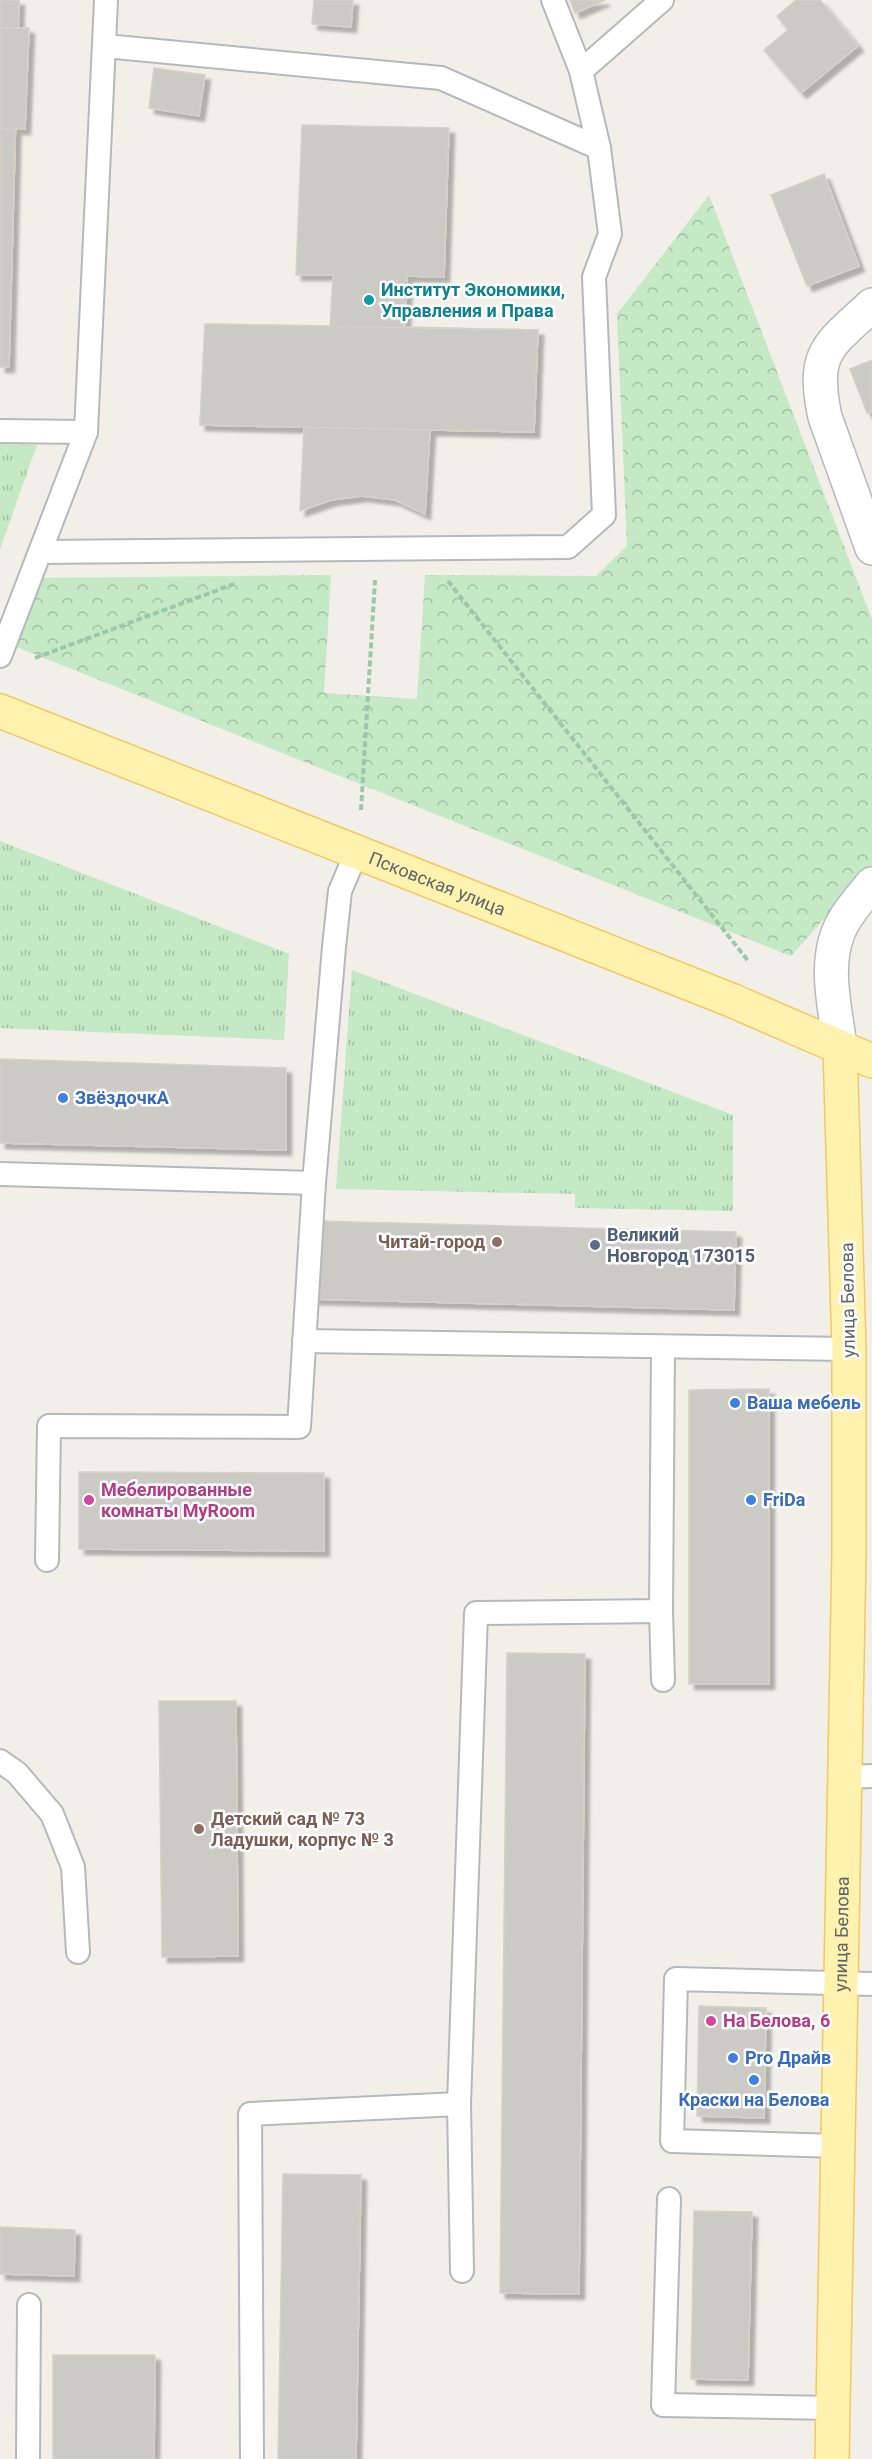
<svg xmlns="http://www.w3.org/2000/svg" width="872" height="2459" font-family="Roboto,sans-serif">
<defs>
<pattern id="grass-tufts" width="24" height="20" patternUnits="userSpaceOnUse" patternTransform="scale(1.5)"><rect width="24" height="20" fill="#c5e8c5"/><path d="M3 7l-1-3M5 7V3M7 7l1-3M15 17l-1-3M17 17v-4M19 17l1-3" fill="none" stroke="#a3c0a4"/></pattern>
<pattern id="forest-crowns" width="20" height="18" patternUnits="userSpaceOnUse" patternTransform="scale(1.5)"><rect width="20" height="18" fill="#c5e8c5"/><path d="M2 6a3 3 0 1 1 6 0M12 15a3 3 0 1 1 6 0" fill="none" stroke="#a3c0a4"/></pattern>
<filter id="shadow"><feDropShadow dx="5.5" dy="5.5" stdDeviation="1.5" flood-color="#0004"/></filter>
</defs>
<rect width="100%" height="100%" fill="#f1efe8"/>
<g fill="url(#grass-tufts)">
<path d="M0,444L37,445L0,549Z"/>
<path d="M0,841L289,954L284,1040L0,1028Z"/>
<path d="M352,970L733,1115V1211L575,1208V1194L336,1189Z"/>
</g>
<path fill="url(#forest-crowns)" d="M709,195L872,619V865L791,956L9,644L35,578L331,575L324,693L417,699L425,575L596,576L627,546L617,314Z"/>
<g fill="#cccac5" stroke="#d6d1c6" stroke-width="1.5" filter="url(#shadow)">
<path d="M0,0H19L9,367H0Z"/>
<path d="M314,0H353L351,27L312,24Z"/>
<path d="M570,0H605L575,13Z"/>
<path d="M796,0H820L858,46L801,93L764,50L788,30L777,16Z"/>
<path d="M0,28H29L25,129H0Z"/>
<path d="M154,68L205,75L199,116L149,108Z"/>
<path d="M302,125L449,128L444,277L407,276L405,327L538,330L534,432L430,430L425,514L395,500L362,496L331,500L300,511L304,427L200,425L205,324L330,326L333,275H296Z"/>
<path d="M824,174L859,266L807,286L771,195Z"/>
<path d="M205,324L538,330L534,432L200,425Z"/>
<path d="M872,360V411L867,413L850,369Z"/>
<path d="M0,1059L286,1068V1150L0,1143Z"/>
<path d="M315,1221L736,1232L734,1310L313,1299Z"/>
<path d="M769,1389V1684H689V1390Z"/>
<path d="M79,1472L324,1473V1551L79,1549Z"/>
<path d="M507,1653L585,1654L579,2294L500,2293Z"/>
<path d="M159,1701H236L238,1956L162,1957Z"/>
<path d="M699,2006L766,2008L764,2118L697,2116Z"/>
<path d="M283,2174L361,2175L356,2459H278Z"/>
<path d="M694,2211L752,2212L748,2380L691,2379Z"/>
<path d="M0,2227L75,2230L74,2276L0,2274Z"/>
<path d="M53,2355H155L154,2459H53Z"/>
</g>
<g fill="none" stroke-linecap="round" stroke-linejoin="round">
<g stroke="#b5b8bc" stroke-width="26">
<g id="lane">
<path d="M553,0L581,71"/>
<path d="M105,46L441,78L599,148"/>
<path d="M0,431L86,432"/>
<path d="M40,552L568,547L604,515L594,277L610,234L599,148L581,71L662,0"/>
<path d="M0,656L86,432L106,0"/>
<path d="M0,1174L314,1183"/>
<path d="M304,1341L849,1349"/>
<path d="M47,1560L49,1426L299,1427L314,1183L334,947L340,891L357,851"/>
<path d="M661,1611L663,1680"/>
<path d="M0,1761L17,1773L52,1814L73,1867L78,1952"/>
<path d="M845,1777L872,1776"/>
<path d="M839,2146L672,2141L676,1979L872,1984"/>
<path d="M669,2199L663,2405L833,2408"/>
<path d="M462,2271L459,2104L476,1613L661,1611L663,1347"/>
<path d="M28,2459L29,2305"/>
<path d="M252,2459L250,2114L459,2104"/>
</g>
</g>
<g stroke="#b5b8bc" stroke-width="36">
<path id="street" d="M872,305C828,346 811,352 825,417L872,548"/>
</g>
<g stroke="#b6babf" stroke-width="36">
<path id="secondary" d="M840,1047C836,1011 824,969 838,933C845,915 859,900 872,884"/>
</g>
<g stroke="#f2c960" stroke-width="36">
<g id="primary">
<path id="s1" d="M0,711L731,1000L872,1061"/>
<path id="s2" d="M832,2459L849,1553V1349L840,1047"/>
</g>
</g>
<g stroke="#9cc7a9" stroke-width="4" stroke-dasharray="6 3" stroke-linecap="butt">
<path d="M448,581L749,962"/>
<path d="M35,658L234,584"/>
<path d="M361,810L375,580"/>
</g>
<use href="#lane" stroke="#fff" stroke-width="22"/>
<use href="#street" stroke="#fff" stroke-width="33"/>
<use href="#secondary" stroke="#fff" stroke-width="33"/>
<use href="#primary" stroke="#fff2af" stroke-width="33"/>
</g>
<circle fill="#0f9aa8" stroke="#fff" stroke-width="2" cx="369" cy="300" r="6"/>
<g fill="#3f7fe0" stroke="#fff" stroke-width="2">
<circle cx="63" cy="1098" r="6"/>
<circle cx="735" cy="1403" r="6"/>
<circle cx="751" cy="1500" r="6"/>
<circle cx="733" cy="2058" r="6"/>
<circle cx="754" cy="2080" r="6"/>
</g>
<g fill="#8d6e63" stroke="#fff" stroke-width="2">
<circle cx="497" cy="1242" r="6"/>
<circle cx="199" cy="1829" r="6"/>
</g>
<circle fill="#5c6f8a" stroke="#fff" stroke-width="2" cx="595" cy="1245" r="6"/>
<g fill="#d1479c" stroke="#fff" stroke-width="2">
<circle cx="89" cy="1500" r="6"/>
<circle cx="711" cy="2021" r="6"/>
</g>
<g text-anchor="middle" stroke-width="5" stroke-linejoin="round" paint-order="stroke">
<g font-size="18" font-weight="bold" fill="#0d838f" stroke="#fff" text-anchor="start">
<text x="381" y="296">Институт Экономики,<tspan x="381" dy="21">Управления и Права</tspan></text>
</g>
<g font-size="18" fill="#5f6368" stroke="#fff">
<text dy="6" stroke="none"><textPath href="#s1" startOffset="470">Псковская улица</textPath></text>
<text transform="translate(848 1300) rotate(-91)" y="6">улица Белова</text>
<text dy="6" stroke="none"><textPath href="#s2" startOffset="525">улица Белова</textPath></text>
</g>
<g font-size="18" font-weight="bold" fill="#366cbe" stroke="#fff" text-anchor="start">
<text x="75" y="1104">ЗвёздочкА</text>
<text x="747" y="1409">Ваша мебель</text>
<text x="763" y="1506">FriDa</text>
<text x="745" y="2064">Pro Драйв</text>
<text x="754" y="2106" text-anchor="middle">Краски на Белова</text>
</g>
<g font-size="18" font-weight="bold" fill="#4e5e75" stroke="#fff" text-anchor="start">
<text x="607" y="1241">Великий<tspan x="607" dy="21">Новгород 173015</tspan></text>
</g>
<g font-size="18" font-weight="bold" fill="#785e54" stroke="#fff" text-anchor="end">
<text x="485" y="1248">Читай-город</text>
<text x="211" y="1825" text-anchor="start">Детский сад № 73<tspan x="211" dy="21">Ладушки, корпус № 3</tspan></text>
</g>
<g font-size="18" font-weight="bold" fill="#b23c85" stroke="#fff" text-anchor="start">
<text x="101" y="1496">Мебелированные<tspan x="101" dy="21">комнаты MyRoom</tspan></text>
<text x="723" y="2027">На Белова, 6</text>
</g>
</g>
</svg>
